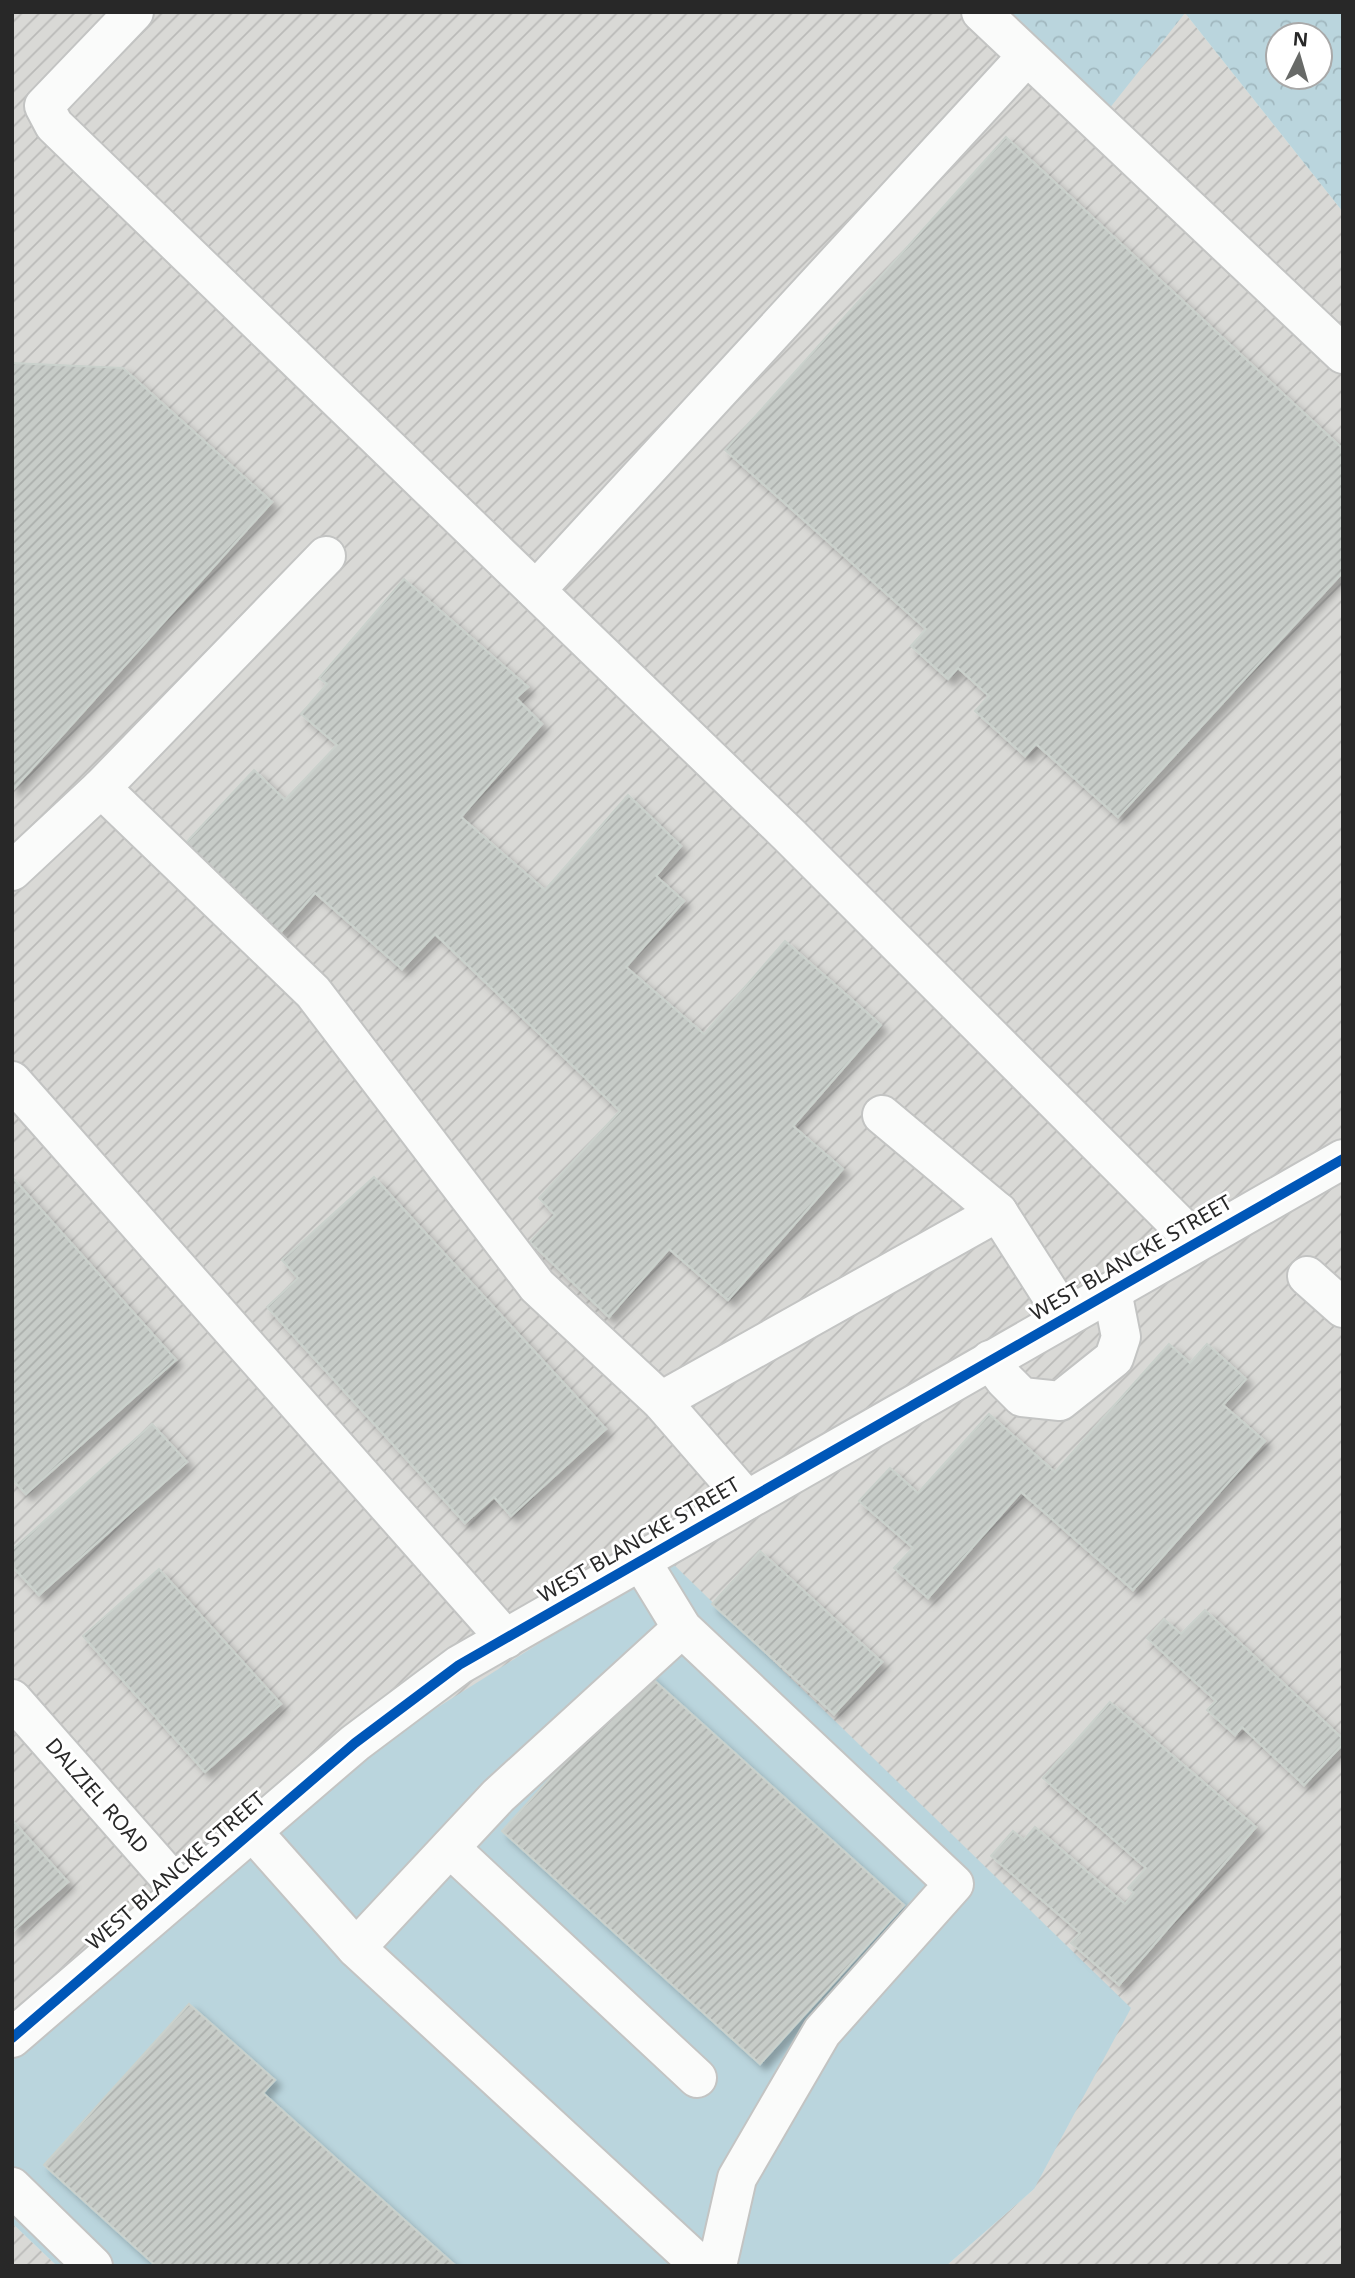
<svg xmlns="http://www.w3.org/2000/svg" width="1355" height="2278" font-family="'Noto Sans',sans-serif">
<defs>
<pattern id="industrial-furrows" width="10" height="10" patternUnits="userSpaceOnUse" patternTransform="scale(1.75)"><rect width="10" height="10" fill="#d9d9d6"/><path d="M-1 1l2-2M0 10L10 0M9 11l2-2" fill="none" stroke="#babab8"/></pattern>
<pattern id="park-crowns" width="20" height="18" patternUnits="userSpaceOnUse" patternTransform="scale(1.75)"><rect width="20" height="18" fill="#bad5dd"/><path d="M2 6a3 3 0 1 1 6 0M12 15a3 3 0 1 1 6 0" fill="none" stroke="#a0b7be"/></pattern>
<pattern id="building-hatch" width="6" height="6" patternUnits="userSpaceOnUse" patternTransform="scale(1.75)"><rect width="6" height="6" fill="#c7ccc8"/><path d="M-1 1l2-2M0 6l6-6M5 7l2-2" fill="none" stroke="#abafac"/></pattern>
<filter id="shadow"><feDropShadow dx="6" dy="6" stdDeviation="3.5" flood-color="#0004"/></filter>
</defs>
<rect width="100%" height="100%" fill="#dee6e0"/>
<g fill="url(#industrial-furrows)">
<path d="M12,12L1185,13L1343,212V2266H946L1034,2189L12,2049Z"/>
<path d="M12,2223L57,2266H12Z"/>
</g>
<path fill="#bad5dd" d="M670,1561L1131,2008L1034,2189L946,2266H57L12,2223V2049L278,1808Z"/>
<path fill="url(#park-crowns)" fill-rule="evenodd" d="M1007,12H1343V212L1185,13L1109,109ZM1278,35H1320V77H1278Z"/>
<g fill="url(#building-hatch)" stroke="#cad1cc" stroke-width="2" filter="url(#shadow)">
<path d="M1006,137L1343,449V572L1118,817L1036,744L1025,756L975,711L989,696L958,668L948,679L911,646L926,629L725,450Z"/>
<path d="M12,363L123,368L272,502L12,791Z"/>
<path d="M404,579L528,687L516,698L542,724L461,817L545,890L628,795L681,846L656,876L684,901L626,967L704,1034L785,941L881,1025L793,1126L843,1169L728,1300L669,1249L609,1317L530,1242L555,1215L539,1198L620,1111L435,934L402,969L315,893L280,933L182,847L254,770L285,800L337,745L301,714L327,684L319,678Z"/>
<path d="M12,1177L176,1360L26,1494L12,1479Z"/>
<path d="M374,1177L606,1429L511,1516L494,1497L465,1523L267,1307L298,1278L282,1260Z"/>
<path d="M1169,1344L1190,1363L1207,1344L1246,1379L1223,1405L1265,1441L1133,1590L1021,1492L928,1598L894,1568L913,1548L859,1501L890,1468L918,1493L989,1414L1055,1472Z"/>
<path d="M152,1424L187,1462L39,1595L12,1566V1550Z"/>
<path d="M760,1551L882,1662L834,1714L712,1604Z"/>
<path d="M159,1569L281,1704L205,1772L83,1636Z"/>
<path d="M1205,1610L1343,1739V1744L1304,1785L1242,1727L1235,1735L1207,1710L1216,1701L1147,1638L1164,1619L1181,1634Z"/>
<path d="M646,1673L904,1905L760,2064L502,1831Z"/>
<path d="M1110,1702L1256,1827L1119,1985L1071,1943L1080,1933L991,1856L1013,1831L1024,1840L1035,1827L1125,1904L1134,1893L1128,1888L1146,1868L1043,1778Z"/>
<path d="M12,1820L68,1882L12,1932Z"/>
<path d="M189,2004L275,2080L263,2093L456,2266H156L44,2165Z"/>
</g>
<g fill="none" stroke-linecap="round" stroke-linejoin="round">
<g stroke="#c3c4c3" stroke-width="42">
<g id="minor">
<path d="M134,12L44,106L54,125L789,835L1196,1242"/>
<path d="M981,12L1343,354"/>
<path d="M536,590L1026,57"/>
<path d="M101,788L326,556"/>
<path d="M12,871L101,788L313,992L537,1286L661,1401L747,1500"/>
<path d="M12,1081L506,1639"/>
<path d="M882,1115L998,1212"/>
<path d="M1307,1276L1343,1308"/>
<path d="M990,1360L1005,1380L1022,1397L1060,1401L1114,1358L1121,1337L1112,1291"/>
<path d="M661,1401L998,1212L1065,1317"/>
<path d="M641,1561L682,1628L954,1884L822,2032L737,2178L717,2266"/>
<path d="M12,1699L182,1892"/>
<path d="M252,1831L356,1948L498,1796L682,1628"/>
<path d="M450,1848L697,2078"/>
<path d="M356,1948L701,2266"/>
<path d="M12,2038L355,1743L459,1665L1343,1159"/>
<path d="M12,2187L93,2266"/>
</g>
</g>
<use href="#minor" stroke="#fafbfa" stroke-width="38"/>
<g stroke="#fff" stroke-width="15">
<path id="cycleway" d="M12,2038L355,1743L459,1665L1343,1159"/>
</g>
<use href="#cycleway" stroke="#0057b8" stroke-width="10"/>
</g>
<g text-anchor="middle" stroke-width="6" stroke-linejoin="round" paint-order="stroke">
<g font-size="21" fill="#282828" stroke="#fff">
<text transform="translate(1131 1258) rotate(-30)" y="7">WEST BLANCKE STREET</text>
<text transform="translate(639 1540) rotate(-30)" y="7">WEST BLANCKE STREET</text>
<text transform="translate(97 1796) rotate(49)" y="7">DALZIEL ROAD</text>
<text transform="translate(176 1871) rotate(-41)" y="7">WEST BLANCKE STREET</text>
</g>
</g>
<rect width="1355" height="2278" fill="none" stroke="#282828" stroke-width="28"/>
<g transform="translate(1299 56) rotate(5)"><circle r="33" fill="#ffffff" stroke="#a9a9a9" stroke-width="2"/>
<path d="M0-5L12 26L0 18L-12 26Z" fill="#686a68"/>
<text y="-10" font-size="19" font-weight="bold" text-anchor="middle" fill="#282828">N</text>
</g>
</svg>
